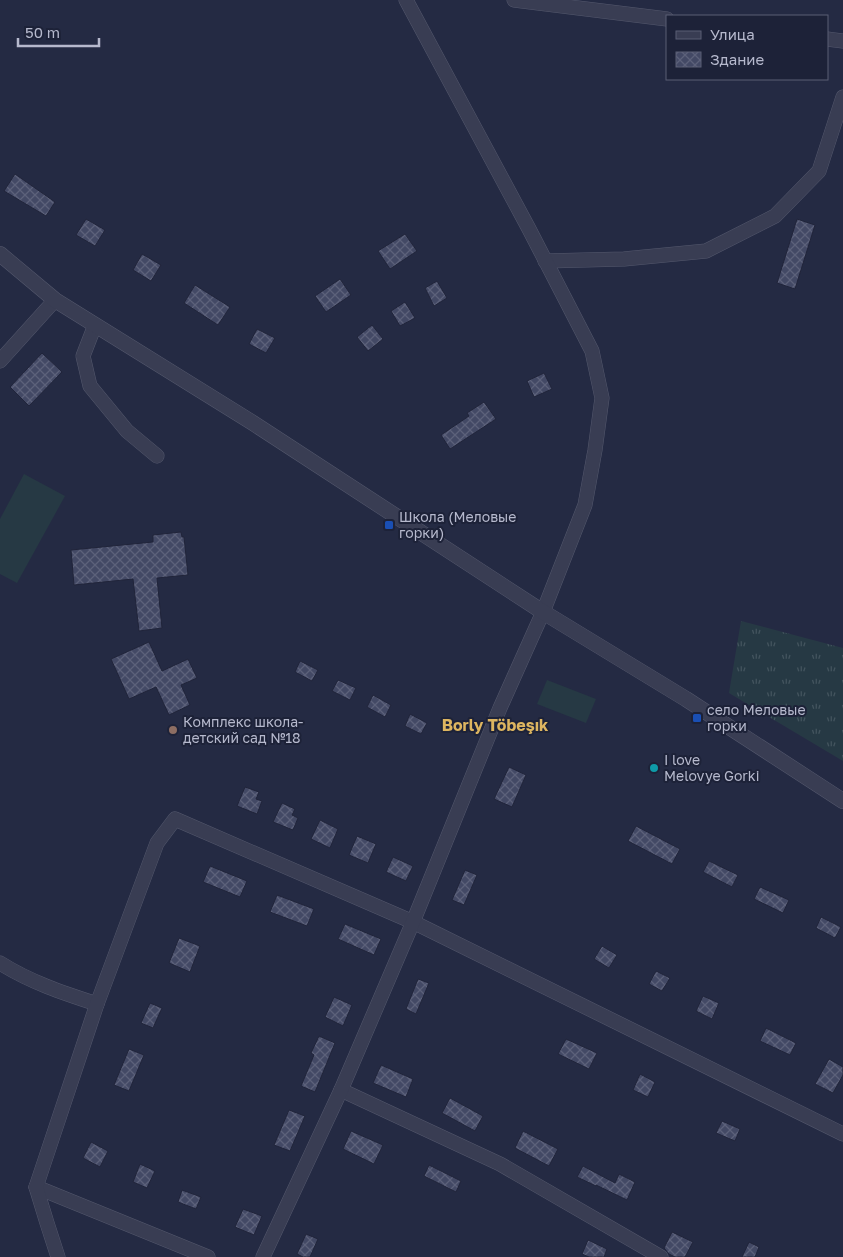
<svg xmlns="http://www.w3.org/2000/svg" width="843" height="1257" font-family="'Golos Text',sans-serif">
<defs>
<pattern id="grass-tufts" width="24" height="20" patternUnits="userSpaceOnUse" patternTransform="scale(1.25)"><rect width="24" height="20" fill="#263944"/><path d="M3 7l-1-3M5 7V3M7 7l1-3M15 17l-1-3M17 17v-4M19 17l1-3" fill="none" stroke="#43545e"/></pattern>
<pattern id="building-cross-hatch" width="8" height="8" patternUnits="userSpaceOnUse" patternTransform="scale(1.25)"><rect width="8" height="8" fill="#434965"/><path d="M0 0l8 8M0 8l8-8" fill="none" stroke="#5c617a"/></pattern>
</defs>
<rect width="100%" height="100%" fill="#242a43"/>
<path fill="url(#grass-tufts)" d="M741,621L843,648V761L729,693Z"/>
<g fill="#263944">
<path d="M24,474L65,496L17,583L0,574V519Z"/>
<path d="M547,680L596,699L586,723L537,704Z"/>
</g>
<g fill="url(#building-cross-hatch)" stroke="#20243a">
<path d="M15,174L55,202L46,216L4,191Z"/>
<path d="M86,219L105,230L95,246L76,235Z"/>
<path d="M797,219L815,225L795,289L777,283Z"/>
<path d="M405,234L417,251L390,269L378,251Z"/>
<path d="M142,254L161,265L151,281L133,270Z"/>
<path d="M340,279L351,295L326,312L315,296Z"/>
<path d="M437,281L447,298L434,306L425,288Z"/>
<path d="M195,285L230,307L218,325L184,303Z"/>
<path d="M405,302L415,318L400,326L391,311Z"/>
<path d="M372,325L383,339L368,351L357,337Z"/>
<path d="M257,329L275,338L266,353L249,344Z"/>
<path d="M42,353L62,372L29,406L10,387Z"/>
<path d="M544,373L552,389L534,397L527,381Z"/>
<path d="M484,402L496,419L450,449L441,435L469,416L467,413Z"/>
<path d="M181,532L182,537H184L188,575L157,578L162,628L139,631L133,579L74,585L71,550L153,542V535Z"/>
<path d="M149,642L162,671L188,659L197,678L181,685L190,705L169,715L156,687L129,699L111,659Z"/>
<path d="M300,661L318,670L312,681L295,672Z"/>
<path d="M338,680L356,688L350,700L332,691Z"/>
<path d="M373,695L391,705L385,717L367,707Z"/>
<path d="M410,714L427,723L421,734L405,726Z"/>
<path d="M509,767L526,775L512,807L494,799Z"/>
<path d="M245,787L259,792L256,799L262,801L257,814L237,806Z"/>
<path d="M282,803L295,809L292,815L298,818L293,830L273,822Z"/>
<path d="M320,820L338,829L330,848L311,839Z"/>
<path d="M636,826L680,849L672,864L628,841Z"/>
<path d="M357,836L376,844L368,863L349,855Z"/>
<path d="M393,857L413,866L406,881L386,872Z"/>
<path d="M709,861L738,875L732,887L703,872Z"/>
<path d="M210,866L247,881L240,897L203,882Z"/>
<path d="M465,870L477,875L464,905L452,900Z"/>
<path d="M760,887L789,900L783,913L754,899Z"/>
<path d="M277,895L314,909L307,926L270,912Z"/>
<path d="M821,917L841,927L835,938L816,928Z"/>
<path d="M345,924L381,939L374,955L338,939Z"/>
<path d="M179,938L200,946L190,972L169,963Z"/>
<path d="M602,946L617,955L609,968L594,959Z"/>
<path d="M656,971L670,978L662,991L649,984Z"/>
<path d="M418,979L429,983L416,1014L406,1009Z"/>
<path d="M703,996L719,1003L712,1019L696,1011Z"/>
<path d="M334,997L352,1005L343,1026L325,1017Z"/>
<path d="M150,1003L162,1008L153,1028L141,1023Z"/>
<path d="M766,1028L796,1043L790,1055L760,1041Z"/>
<path d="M319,1036L335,1043L315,1092L301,1086L314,1055L311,1053Z"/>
<path d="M566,1039L597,1053L589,1069L558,1054Z"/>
<path d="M129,1049L144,1055L129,1091L114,1085Z"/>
<path d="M829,1059L843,1067V1075L833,1093L815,1084Z"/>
<path d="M381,1065L413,1079L406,1097L373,1083Z"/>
<path d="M640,1074L655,1082L648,1097L633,1090Z"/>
<path d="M450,1098L483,1116L475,1131L442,1113Z"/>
<path d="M289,1110L305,1116L290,1151L274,1145Z"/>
<path d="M722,1121L740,1129L735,1141L716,1133Z"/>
<path d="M351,1131L383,1145L374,1164L343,1149Z"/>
<path d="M523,1131L558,1149L549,1166L515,1148Z"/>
<path d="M91,1142L108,1151L100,1167L83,1158Z"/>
<path d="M140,1164L155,1171L147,1188L133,1182Z"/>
<path d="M429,1165L461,1181L456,1192L424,1176Z"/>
<path d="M583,1166L615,1183L619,1174L635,1182L627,1200L596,1185V1186L577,1177Z"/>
<path d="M182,1190L201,1197L196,1209L178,1202Z"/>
<path d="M243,1209L262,1216L254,1235L235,1227Z"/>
<path d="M672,1232L693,1242L685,1257H675L669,1254L664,1248Z"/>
<path d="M306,1234L318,1239L310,1257H303L297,1254Z"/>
<path d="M588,1240L607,1249L604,1257H589L582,1254Z"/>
<path d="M749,1242L759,1247L755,1257H742Z"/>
</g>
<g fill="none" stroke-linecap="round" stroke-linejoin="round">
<g stroke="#54586d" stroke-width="15">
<g id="minor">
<path d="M514,0L667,19"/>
<path d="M827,39L843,41"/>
<path d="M545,261L624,259L706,251L775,216L819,171L843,97"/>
<path d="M95,325L83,356L90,386L127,431L157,456"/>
<path d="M0,361L55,300"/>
<path d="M0,963C30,982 63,993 97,1004"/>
<path d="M341,1090L500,1164L661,1257"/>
<path d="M36,1187L208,1257"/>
<path d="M58,1257L47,1223L36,1187L97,1004L157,843L175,819L413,922L843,1134"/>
<path d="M263,1257L341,1090L413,922L500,708L543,612L585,505L595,450L602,398L592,351L529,229L406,0"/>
</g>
</g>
<g stroke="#54586d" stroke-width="16">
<path id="tertiary" d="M0,254L55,300L253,423L543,612L686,699L843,801"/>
</g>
<use href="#minor" stroke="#393d53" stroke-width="14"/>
<use href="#tertiary" stroke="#393d53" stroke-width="15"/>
</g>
<g fill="#1a4fb4" stroke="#1d2238" stroke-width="2">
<rect x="384" y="520" width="10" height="10" rx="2.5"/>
<rect x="692" y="713" width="10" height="10" rx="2.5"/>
</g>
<circle fill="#8d6e63" stroke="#1d2238" stroke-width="2" cx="173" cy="730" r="5"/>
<circle fill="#0f9aa8" stroke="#1d2238" stroke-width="2" cx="654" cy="768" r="5"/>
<g text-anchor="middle" stroke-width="4" stroke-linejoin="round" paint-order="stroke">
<g font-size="14" fill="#b6b9cd" stroke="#1d2238" text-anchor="start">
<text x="399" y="522">Школа (Меловые<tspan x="399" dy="16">горки)</tspan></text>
<text x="707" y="715">село Меловые<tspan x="707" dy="16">горки</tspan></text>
<text x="183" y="727">Комплекс школа-<tspan x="183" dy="16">детский сад №18</tspan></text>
<text x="664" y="765">I love<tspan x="664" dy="16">Melovye Gorki</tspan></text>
</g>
<g font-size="16" font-weight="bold" fill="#ddb560" stroke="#1d2238">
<text x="495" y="731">Borly Töbeşık</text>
</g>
</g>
<rect x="666" y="15" width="162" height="65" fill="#1d2238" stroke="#5a5e74"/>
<rect x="676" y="31" width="25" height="8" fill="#393d53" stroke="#5a5e74"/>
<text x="710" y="40" font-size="15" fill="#b6b9cd">Улица</text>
<rect x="676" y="52" width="25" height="15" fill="url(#building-cross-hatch)" stroke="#5a5e74"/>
<text x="710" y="65" font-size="15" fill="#b6b9cd">Здание</text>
<path d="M18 38v8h81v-8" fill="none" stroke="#b6b9cd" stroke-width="2.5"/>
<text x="25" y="38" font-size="15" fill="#b6b9cd" stroke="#1d2238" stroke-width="4" paint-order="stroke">50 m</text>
</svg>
